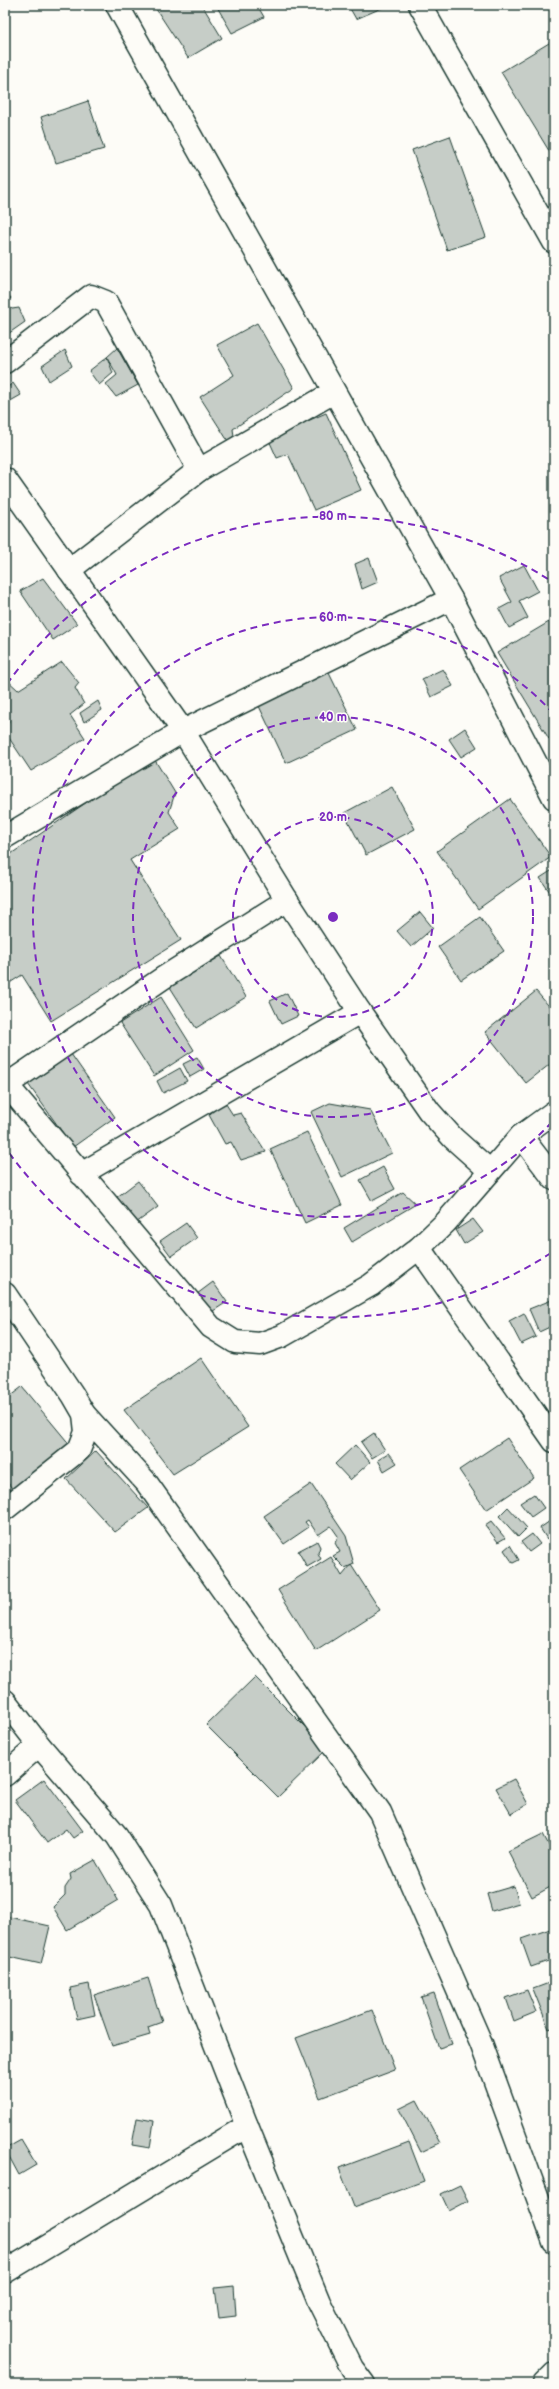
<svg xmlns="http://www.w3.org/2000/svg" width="559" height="2389" font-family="'Balsamiq Sans',sans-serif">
<rect width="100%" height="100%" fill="#fdfcf7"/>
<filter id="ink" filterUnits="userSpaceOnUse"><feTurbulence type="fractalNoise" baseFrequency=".025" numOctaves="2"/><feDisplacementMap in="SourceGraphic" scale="8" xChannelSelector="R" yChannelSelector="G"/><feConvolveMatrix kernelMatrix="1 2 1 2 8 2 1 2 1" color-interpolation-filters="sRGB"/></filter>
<g filter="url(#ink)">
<g fill="#c6cdc7" stroke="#1f3d34">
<path d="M163,5H202L222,38L188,58L156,9Z"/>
<path d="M216,5H257L264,17L232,33Z"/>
<path d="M348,5H383L384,7L356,19Z"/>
<path d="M554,40V159L501,72Z"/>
<path d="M88,101L104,149L56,163L41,117Z"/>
<path d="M450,136L486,237L447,250L412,150Z"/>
<path d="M5,291L11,298L6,304L12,309L19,308L25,322L5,336Z"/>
<path d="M257,323L294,388L233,429L234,436L228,441L200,397L234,375L217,345Z"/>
<path d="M117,348L138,385L116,397L106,384L117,375L107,357Z"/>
<path d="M65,350L72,366L49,381L42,366Z"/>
<path d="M107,357L113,373L99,385L89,371Z"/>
<path d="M13,383L21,395L7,403L5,389Z"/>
<path d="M326,413L361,490L314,510L288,454L277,458L268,438Z"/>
<path d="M369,558L378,582L362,589L355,564Z"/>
<path d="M524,565L538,591L519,601L528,618L509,628L499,609L512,602L499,578Z"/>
<path d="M43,578L77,624L53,640L20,591Z"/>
<path d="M554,619V736L549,739L497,653Z"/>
<path d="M62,662L79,683L75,688L84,704L70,715L85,738L31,771L5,732L9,721L5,713V678L18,690Z"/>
<path d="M443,669L453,686L431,697L422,679Z"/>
<path d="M328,671L357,730L286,763L258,704Z"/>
<path d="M98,701L102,710L84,722L80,713Z"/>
<path d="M465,728L477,747L461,757L449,739Z"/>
<path d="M153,757L175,793L169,812L180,829L130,860L181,940L51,1021L22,975L5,986V858Z"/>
<path d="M392,787L415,829L366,855L344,813Z"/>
<path d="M510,799L551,857L478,909L437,851Z"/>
<path d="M554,869V898L540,878Z"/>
<path d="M420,912L433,928L411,947L397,931Z"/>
<path d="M480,917L504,951L461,980L438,947Z"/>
<path d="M221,956L246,997L196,1028L170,987Z"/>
<path d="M536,991L554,1012V1061L526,1083L485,1032Z"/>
<path d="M287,993L298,1016L281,1024L270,1001Z"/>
<path d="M161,997L194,1050L154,1076L120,1023Z"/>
<path d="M71,1054L115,1117L73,1147L28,1084Z"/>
<path d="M197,1057L204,1069L190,1077L183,1064Z"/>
<path d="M180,1068L187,1081L163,1093L157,1081Z"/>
<path d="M224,1101L233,1115L241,1113L266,1152L241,1160L231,1142L225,1144L209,1115Z"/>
<path d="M330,1103L370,1110L392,1153L342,1177L311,1112Z"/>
<path d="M307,1132L342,1205L305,1223L270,1149Z"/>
<path d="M383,1167L395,1189L372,1201L360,1180Z"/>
<path d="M138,1181L158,1207L136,1223L117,1197Z"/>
<path d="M403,1192L416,1204L352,1242L344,1228Z"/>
<path d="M473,1219L483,1232L464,1244L456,1230Z"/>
<path d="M186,1223L197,1238L171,1256L160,1241Z"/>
<path d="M213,1282L227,1302L210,1313L197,1294Z"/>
<path d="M554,1299V1325L539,1332L529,1309Z"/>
<path d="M524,1313L536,1337L521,1344L509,1321Z"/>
<path d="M201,1358L248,1427L173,1474L124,1410Z"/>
<path d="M22,1387L71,1446L14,1491L5,1479V1400Z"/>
<path d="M374,1433L385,1450L372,1458L361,1442Z"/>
<path d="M507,1438L534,1478L486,1510L459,1470Z"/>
<path d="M355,1445L370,1462L350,1480L335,1464Z"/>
<path d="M96,1451L148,1508L115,1532L66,1479Z"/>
<path d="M389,1453L397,1463L384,1471L378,1460Z"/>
<path d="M311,1484L346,1536L354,1564L345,1568L333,1556L340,1552L335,1543L338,1536L331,1526L318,1535L308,1520L305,1522L309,1527L284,1544L264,1516Z"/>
<path d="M534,1494L544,1508L531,1517L520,1503Z"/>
<path d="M508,1507L527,1528L518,1537L499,1516Z"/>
<path d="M491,1521L505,1538L498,1542L485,1525Z"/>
<path d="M550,1521L554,1526V1535L547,1539L540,1528Z"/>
<path d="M532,1534L540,1544L529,1552L521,1542Z"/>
<path d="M317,1541L320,1547L318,1553L321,1559L307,1567L298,1551Z"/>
<path d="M510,1545L519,1560L513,1563L504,1550Z"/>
<path d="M331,1557L342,1576L351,1565L380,1610L316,1651L278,1590Z"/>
<path d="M255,1677L327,1749L278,1797L206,1725Z"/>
<path d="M44,1779L83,1831L73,1838L66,1829L47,1843L15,1800Z"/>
<path d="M514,1779L528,1804L511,1814L496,1788Z"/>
<path d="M543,1834L554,1855V1885L532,1897L508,1851Z"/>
<path d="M95,1860L118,1900L67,1930L53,1907L65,1895V1888L71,1879L70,1874Z"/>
<path d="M514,1886L519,1903L492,1911L487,1894Z"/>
<path d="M5,1916L50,1926L41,1964L5,1956Z"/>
<path d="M553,1928L554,1959L531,1967L521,1939Z"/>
<path d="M148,1978L162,2022L148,2027L150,2035L112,2046L94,1995Z"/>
<path d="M549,1983L552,1989L554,1988V2027L549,2029L533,1989Z"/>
<path d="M89,1984L95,2015L77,2019L70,1988Z"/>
<path d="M527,1990L536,2012L514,2021L506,1998Z"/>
<path d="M434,1993L452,2044L439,2048L421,1997Z"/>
<path d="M372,2010L395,2070L320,2098L296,2038Z"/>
<path d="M417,2100L440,2143L421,2152L399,2109Z"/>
<path d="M137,2118L154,2121L150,2148L132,2145Z"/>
<path d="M21,2140L36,2165L19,2175L5,2149Z"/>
<path d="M409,2142L424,2181L354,2207L339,2168Z"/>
<path d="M460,2185L468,2201L449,2211L441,2194Z"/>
<path d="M234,2286L236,2316L219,2318L215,2288Z"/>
</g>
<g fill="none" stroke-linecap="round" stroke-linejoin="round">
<g stroke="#1f3d34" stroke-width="25">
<g id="minor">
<path d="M117,5L451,599L554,798"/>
<path d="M420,5L554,242"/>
<path d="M5,362L91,296L106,302L199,470"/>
<path d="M5,479L183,731L287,900L360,1012L429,1111L453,1138L490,1171"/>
<path d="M69,570L199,470L334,392"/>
<path d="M5,837L183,731L451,599"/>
<path d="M7,1085L211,1327L235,1342L260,1344L282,1336L371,1285L419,1248L446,1222L521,1136L554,1112"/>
<path d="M5,1086L163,978L287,900"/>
<path d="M521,1136L554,1179"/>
<path d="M81,1174L360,1012"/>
<path d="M419,1248L554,1441"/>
<path d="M5,1294L73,1395L84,1414L86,1432L79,1450L5,1509"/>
<path d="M84,1414L146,1482L380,1812L481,2043L554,2242"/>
<path d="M5,1701L39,1745L117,1836L161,1905L247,2126L319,2302L352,2368L364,2384"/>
<path d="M5,1775L39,1745"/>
<path d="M5,2272L247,2126"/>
<path d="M544,2384L554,2374"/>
</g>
</g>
<use href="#minor" stroke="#fdfcf7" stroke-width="22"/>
</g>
</g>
<g fill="none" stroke="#7b2cbf" stroke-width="2" stroke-dasharray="7 5">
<circle cx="333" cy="917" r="100"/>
<circle cx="333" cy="917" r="200"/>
<path d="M552 1122A300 300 0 1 1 552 712"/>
<path d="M551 1253A401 401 0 0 1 7 1150M7 684A401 401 0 0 1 551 581"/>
</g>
<circle cx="333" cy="917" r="6" fill="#7b2cbf" stroke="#fdfcf7" stroke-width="2"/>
<g font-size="12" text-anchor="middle" font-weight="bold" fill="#7b2cbf" stroke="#fdfcf7" stroke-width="3" stroke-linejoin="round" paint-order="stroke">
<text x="333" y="520">80 m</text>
<text x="333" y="621">60 m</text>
<text x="333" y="721">40 m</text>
<text x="333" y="821">20 m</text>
</g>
<rect width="559" height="2389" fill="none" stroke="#fdfcf7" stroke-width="20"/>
<rect x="10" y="10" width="539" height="2369" fill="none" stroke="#1f3d34" stroke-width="1.5" filter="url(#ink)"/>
</svg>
